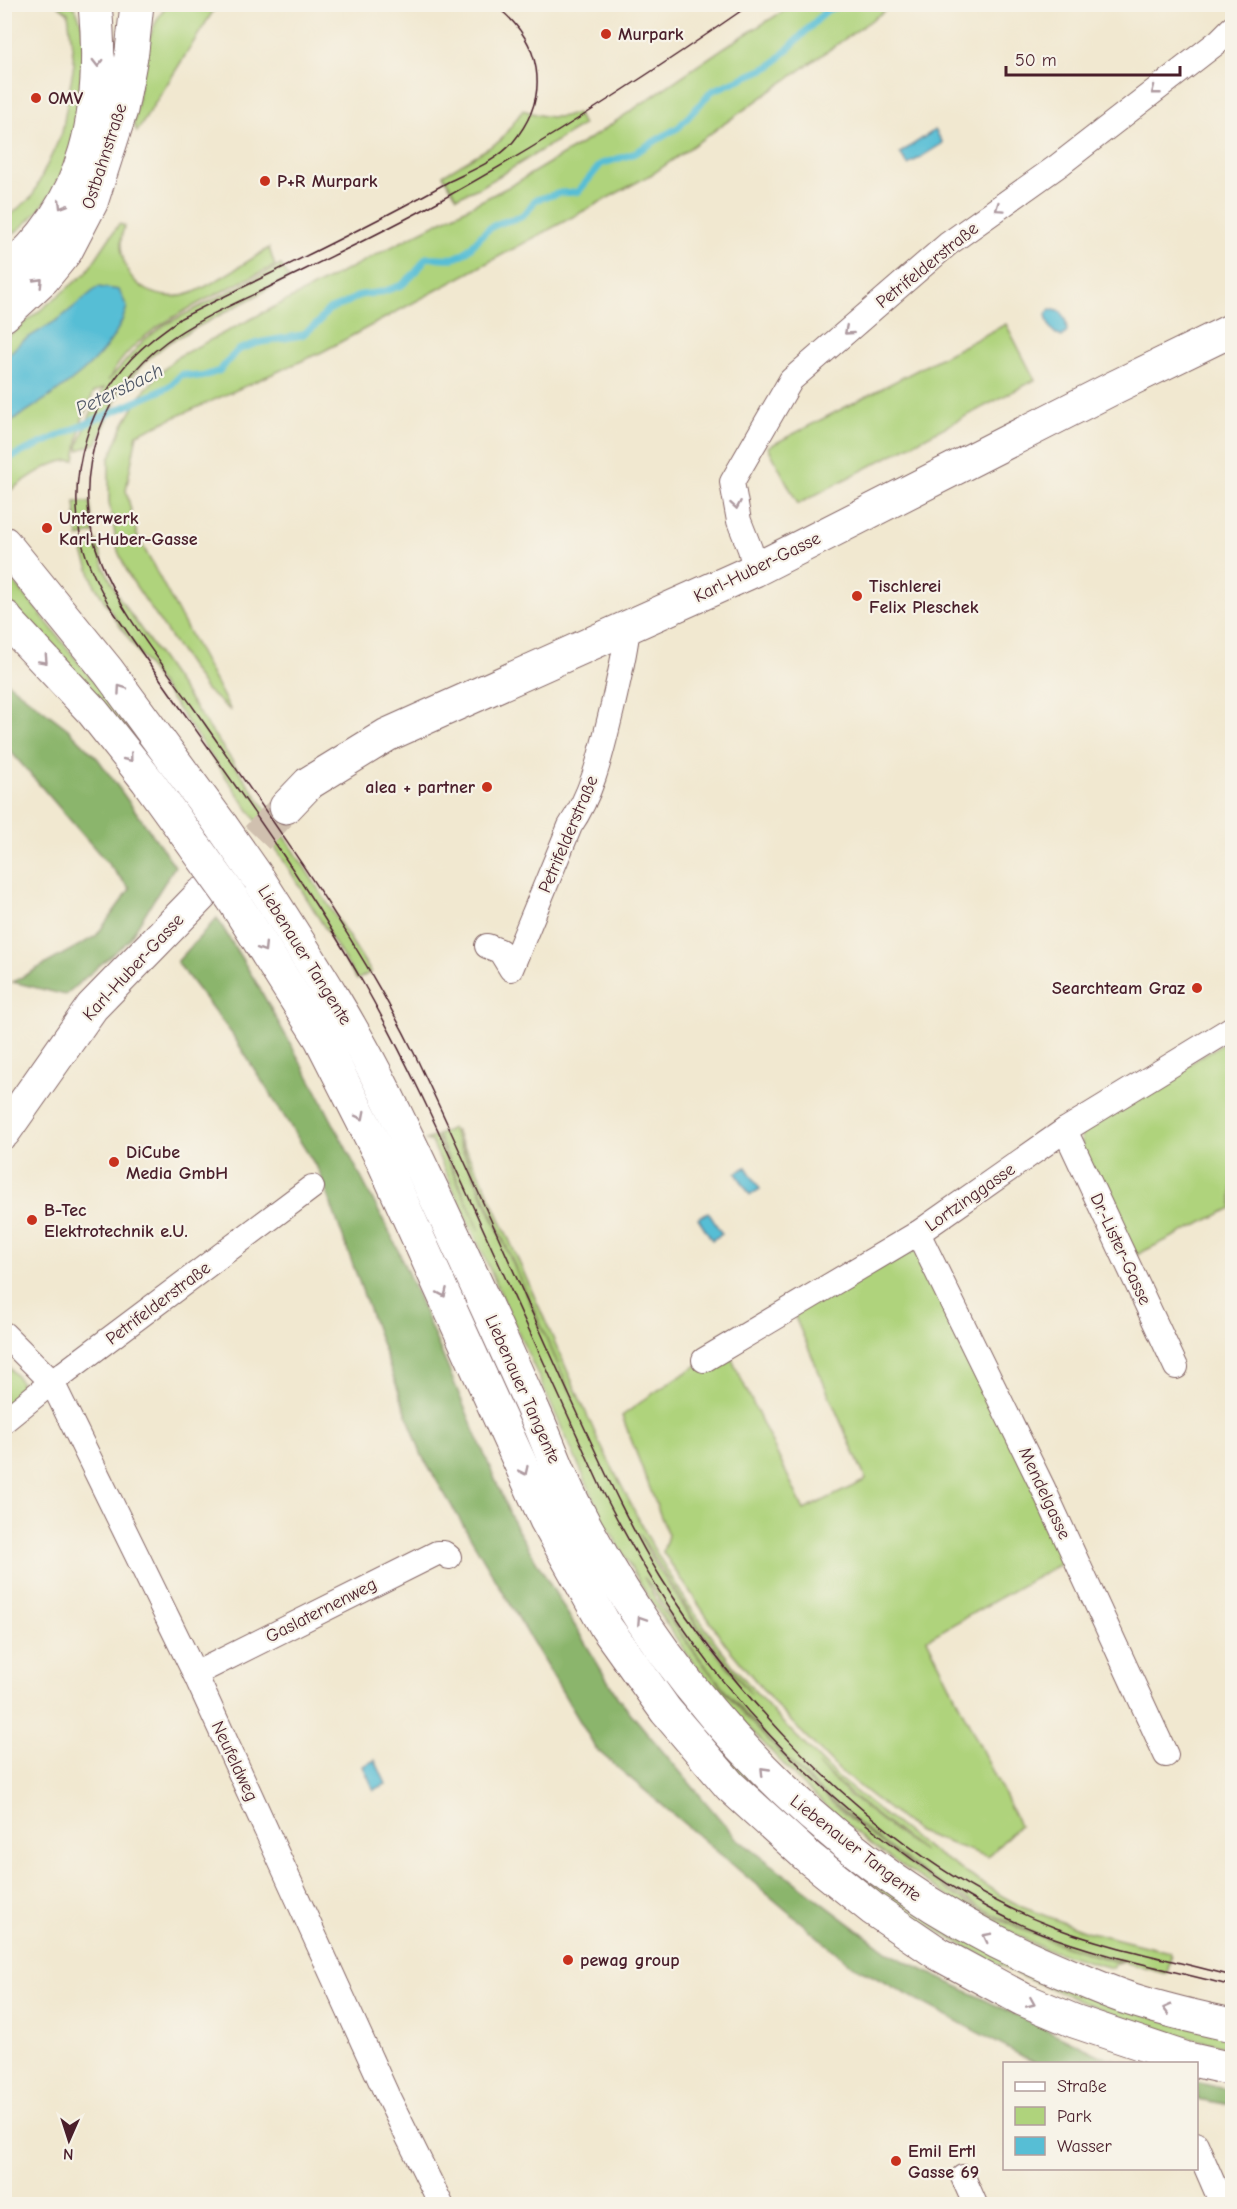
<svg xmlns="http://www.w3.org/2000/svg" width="1237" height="2209" font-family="'Comic Neue',sans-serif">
<rect width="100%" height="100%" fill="#f7f3e8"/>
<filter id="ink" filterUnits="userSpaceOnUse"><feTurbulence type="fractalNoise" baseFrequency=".0167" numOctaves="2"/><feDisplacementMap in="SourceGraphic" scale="12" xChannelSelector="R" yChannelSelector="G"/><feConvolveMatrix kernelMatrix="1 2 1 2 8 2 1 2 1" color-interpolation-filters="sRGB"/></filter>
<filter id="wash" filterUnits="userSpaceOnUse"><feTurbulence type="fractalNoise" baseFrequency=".008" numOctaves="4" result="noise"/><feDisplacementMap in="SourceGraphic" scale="24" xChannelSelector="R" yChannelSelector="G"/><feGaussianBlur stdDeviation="1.35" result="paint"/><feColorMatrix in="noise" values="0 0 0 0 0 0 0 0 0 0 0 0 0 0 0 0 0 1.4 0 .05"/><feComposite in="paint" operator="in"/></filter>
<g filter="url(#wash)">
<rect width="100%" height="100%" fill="#f1e8d0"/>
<g fill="#afd37c" stroke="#7c7954" stroke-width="1.5" fill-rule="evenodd">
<path d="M795,4L893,5L654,173L322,352L137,434L126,490L137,535L231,711L206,690L129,576L118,551L109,502V460L123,425L143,392L175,358L514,184L594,136L725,47Z"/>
<path d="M58,5H72C100,37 78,143 60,178C47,203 28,225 5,239V219L32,197L62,133L74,64L68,13Z"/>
<path d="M168,5H217L137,132L134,125L135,117C141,83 143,30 168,5Z"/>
<path d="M523,110C542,117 557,120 577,113L583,125L481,187L457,197L443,175L500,141Z"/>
<path d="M119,224L125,226C118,240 121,257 128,271C139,293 169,302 192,293C216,283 246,262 269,248L275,266C250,277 227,289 203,301C165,321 128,341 108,381L144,340L166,324L281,265L289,278L171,341L149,358L132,376L116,400L97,443L79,450L78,446L90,415L104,388L94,392L82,419L75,460C50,459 25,481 5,494V339L86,273Z"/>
<path d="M1006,324L1035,380L798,504L768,447Z"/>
<path d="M75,502H90L94,533L78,537Z"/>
<path d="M97,541L104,567L120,599L289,843L371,972L357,980L279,853L120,626L95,586L80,544Z"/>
<path d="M4,571L30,601L174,783L329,1012L662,1674L710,1736L777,1804L834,1853L1232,2039V2048L1171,2033L1106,2011L1023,1977L955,1941L882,1897L774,1810L708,1741L657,1679L594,1581L359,1082L21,615L5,598Z"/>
<path d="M1224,1043L1232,1058V1208L1136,1255L1082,1149L1081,1129Z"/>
<path d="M452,1128L573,1398L455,1130L484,1183L599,1442L654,1549L688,1604L733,1666L779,1719L838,1778L923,1845L1002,1896L1022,1907L1086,1931L1169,1952L1171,1957L1167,1974C1129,1963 1088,1954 1050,1940C938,1897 821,1802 744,1712C720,1684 697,1656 676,1626C665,1610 656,1592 644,1577C657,1606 678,1631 697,1656C761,1741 838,1816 926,1876C940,1885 953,1895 968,1903C1016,1931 1067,1948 1120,1963L1113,1965V1968L1108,1967L1045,1949L968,1910L871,1845L807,1789L734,1712L689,1657L649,1598L604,1521L432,1142L426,1140L436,1136L480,1231L438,1135ZM639,1533L698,1626L751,1694L709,1645L651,1557ZM818,1765L863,1805L923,1851L901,1836L849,1795Z"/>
<path d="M918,1233L1074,1556L927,1639L1019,1825L988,1857L918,1832L839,1770L779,1709L726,1645L663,1552L668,1535L622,1416L652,1394L726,1347L804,1510L866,1480L791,1308Z"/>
<path d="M4,1361L21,1382L17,1398L4,1408Z"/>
</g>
<g fill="#8bb56c" stroke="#6a6a4c" stroke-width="1.5">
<path d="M4,680L68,729L98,759L175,866L128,941L65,995L13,982L96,936L130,889L5,745Z"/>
<path d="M217,918L257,984L314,1086L395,1243L514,1524L618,1698L735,1837L890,1954L1101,2056L1128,2063H1035L850,1964L597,1750L422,1456L319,1171L232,1034L177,962Z"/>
<path d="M1196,2082L1232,2091V2105L1197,2099Z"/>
</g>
<g fill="#57bed5" stroke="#506e80" stroke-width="1.5">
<path d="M935,130L943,143L908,165L900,153Z"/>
<path d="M98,287L119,290L127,307C110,364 52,395 5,425V358L21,342L59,319Z"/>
<path d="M1050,309L1061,312L1066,322L1067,332L1062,337C1051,333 1048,325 1046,314Z"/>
<path d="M746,1167L760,1189L750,1195L736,1173Z"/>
<path d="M708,1212L722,1234L712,1240L698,1218Z"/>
<path d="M375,1760L386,1784L374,1790L363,1766Z"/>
</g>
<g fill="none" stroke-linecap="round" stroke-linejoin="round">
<path stroke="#57bed5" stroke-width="7" d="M4,460L158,392L170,386L182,374L201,377L219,371L238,350L257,343L302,335L318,323L328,310L344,304L360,295L382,292L402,285L416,272L426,258C435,257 447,259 454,258C470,254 477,237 490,228C510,215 520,226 535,200L560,193L578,192L601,164L633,154L679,127L712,91L771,66L827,10L845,4"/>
</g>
</g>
<g filter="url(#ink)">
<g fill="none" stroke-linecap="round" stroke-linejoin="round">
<path stroke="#d0c0af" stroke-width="33" stroke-dasharray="33 16" stroke-linecap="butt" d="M223,873L286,807"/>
<g stroke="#846565" stroke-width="26">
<g id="street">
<path d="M755,570L750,549L739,521L732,482L791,380L948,244L1059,165L1219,41L1232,28"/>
<path d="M487,946L500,951L511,969L570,826C594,791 602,749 612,709C618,682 625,655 628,627"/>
<path d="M1065,1130L1176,1367"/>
<path d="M918,1233L1043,1488L1166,1755"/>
<path d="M4,1334L52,1382L195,1674L387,2095L441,2204"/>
<path d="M704,1360L918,1233L1065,1130L1232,1028"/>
<path d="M4,1421L52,1382L312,1187"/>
<path d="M195,1674L437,1553H444L449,1557"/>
<path d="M1196,2144L1222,2204"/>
<path d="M963,2177L975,2204"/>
</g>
</g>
<g stroke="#846565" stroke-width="35">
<g id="secondary">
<path d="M4,273C89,206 105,106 95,4"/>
<path d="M4,315L43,279L66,251L91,203L121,110L132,51L137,4"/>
<path d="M286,807L309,783L387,735L755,570L1115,387L1232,330"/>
<path d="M4,1132L92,1007L202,894"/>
</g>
</g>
<g stroke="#846565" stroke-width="35">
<g id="primary">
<path d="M4,543L108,671L221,825"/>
<path d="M4,617L93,712L147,780L196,848"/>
<path d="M256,875C301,946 348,1017 385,1092C438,1199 487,1307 536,1416C550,1447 561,1480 577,1510C684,1718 855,1890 1074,1977C1093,1985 1113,1994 1133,2000C1165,2010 1199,2018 1232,2025"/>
<path d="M232,898L321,1039L384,1163L546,1520L606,1627L666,1711L730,1786L808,1857L873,1909L939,1954L1022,1999L1074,2021L1184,2058L1232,2069"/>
</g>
</g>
<g stroke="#846565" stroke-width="35">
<path id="highway" d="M4,617H5"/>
</g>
<use href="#street" stroke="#fff" stroke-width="24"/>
<use href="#secondary" stroke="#fff" stroke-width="33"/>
<use href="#primary" stroke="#fff" stroke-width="33"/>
<use href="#highway" stroke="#fff" stroke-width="33"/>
<g stroke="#4a1f2b" stroke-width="1.5">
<path d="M493,4C541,39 553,94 513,142C497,161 470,171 448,182C361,231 270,273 181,318C163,331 146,343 131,359C90,404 70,468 79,528C83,556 96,581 109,605C193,730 287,850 362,981C410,1065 449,1154 489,1242C526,1324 564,1406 601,1488C674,1633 762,1747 893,1845C939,1880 987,1912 1041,1933C1102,1957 1168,1969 1232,1986"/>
<path d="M751,4C650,74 548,141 441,200C384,232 324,260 265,289C232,305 196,320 166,342C135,365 112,396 99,431C58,545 135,624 195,710C273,822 355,933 415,1055C470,1169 519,1286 572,1401C600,1461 626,1521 661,1578C696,1634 737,1685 782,1733C857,1813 953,1889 1056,1928C1112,1949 1174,1960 1232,1976"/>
</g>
<g stroke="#846565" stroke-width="35" stroke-linecap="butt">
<g id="primary-bridge">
<path d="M221,825L256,875"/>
<path d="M196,848L232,898"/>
</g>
</g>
<use href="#primary-bridge" stroke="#fff" stroke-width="33"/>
</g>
<defs><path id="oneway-chevron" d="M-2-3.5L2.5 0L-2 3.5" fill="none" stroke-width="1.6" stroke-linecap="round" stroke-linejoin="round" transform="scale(1.5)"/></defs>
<g stroke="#ae9aa0">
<use href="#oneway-chevron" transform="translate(98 63) rotate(90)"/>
<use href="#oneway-chevron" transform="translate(1155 91) rotate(142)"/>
<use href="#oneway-chevron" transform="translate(62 205) rotate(122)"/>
<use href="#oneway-chevron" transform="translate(999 208) rotate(145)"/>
<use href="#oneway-chevron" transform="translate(39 282) rotate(-46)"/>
<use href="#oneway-chevron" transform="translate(848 331) rotate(139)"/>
<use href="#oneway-chevron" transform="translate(736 505) rotate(80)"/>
<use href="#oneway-chevron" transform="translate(44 660) rotate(47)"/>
<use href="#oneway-chevron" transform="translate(121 689) rotate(-125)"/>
<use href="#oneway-chevron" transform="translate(129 758) rotate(51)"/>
<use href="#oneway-chevron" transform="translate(263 948) rotate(58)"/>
<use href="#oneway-chevron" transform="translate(361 1116) rotate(63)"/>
<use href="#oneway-chevron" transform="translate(443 1293) rotate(66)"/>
<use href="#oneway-chevron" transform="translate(524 1471) rotate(65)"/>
<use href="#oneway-chevron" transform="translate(641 1620) rotate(-123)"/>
<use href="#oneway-chevron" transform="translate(764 1771) rotate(-134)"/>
<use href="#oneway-chevron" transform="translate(987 1937) rotate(-153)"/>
<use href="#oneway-chevron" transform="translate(1031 2003) rotate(23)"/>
<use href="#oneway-chevron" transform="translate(1167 2009) rotate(-165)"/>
</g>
</g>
<g fill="#c8321e" stroke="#f7f3e8" stroke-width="2">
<circle cx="606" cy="34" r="6"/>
<circle cx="36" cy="98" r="6"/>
<circle cx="265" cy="181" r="6"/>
<circle cx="47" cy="528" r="6"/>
<circle cx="857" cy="596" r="6"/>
<circle cx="487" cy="787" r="6"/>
<circle cx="1197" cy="988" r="6"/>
<circle cx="114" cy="1162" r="6"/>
<circle cx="32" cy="1220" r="6"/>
<circle cx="568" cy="1960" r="6"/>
<circle cx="896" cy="2161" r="6"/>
</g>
<g text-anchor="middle" stroke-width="4.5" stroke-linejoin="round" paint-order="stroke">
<g font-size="18" font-weight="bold" fill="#4a1f2b" stroke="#f7f3e8" text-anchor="start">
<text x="618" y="40">Murpark</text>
<text x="48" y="104">OMV</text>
<text x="277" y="187">P+R Murpark</text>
<text x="59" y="524">Unterwerk<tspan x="59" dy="21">Karl-Huber-Gasse</tspan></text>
<text x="869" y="592">Tischlerei<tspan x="869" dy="21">Felix Pleschek</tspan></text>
<text x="475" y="793" text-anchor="end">alea + partner</text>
<text x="1185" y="994" text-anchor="end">Searchteam Graz</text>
<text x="126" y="1158">DiCube<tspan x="126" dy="21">Media GmbH</tspan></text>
<text x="44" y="1216">B-Tec<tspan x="44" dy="21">Elektrotechnik e.U.</tspan></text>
<text x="580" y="1966">pewag group</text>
<text x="908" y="2157">Emil Ertl<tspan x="908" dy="21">Gasse 69</tspan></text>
</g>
<g font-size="18" fill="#4a1f2b" stroke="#f7f3e8">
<text transform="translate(104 156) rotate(-72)" y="6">Ostbahnstraße</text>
<text transform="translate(927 265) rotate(-39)" y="6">Petrifelderstraße</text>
<text transform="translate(757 567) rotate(-26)" y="6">Karl-Huber-Gasse</text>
<text transform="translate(568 834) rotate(-67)" y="6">Petrifelderstraße</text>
<text transform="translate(305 955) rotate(58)" y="6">Liebenauer Tangente</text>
<text transform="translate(133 967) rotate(-47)" y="6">Karl-Huber-Gasse</text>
<text transform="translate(970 1197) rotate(-35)" y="6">Lortzinggasse</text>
<text transform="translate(1121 1249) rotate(65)" y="6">Dr.-Lister-Gasse</text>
<text transform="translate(158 1303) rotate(-37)" y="6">Petrifelderstraße</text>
<text transform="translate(523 1389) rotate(66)" y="6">Liebenauer Tangente</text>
<text transform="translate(1045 1493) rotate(65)" y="6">Mendelgasse</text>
<text transform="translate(321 1610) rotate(-27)" y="6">Gaslaternenweg</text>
<text transform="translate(235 1761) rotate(65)" y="6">Neufeldweg</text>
<text transform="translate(856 1848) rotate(38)" y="6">Liebenauer Tangente</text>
</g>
<g font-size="20" font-style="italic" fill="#4f5766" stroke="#f7f3e8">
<text transform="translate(119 389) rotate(-26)" y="7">Petersbach</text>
</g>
</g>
<rect width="1237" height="2209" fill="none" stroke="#f7f3e8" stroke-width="24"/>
<rect x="1003" y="2062" width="195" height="108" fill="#f7f3e8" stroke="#b29e9c" stroke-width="1.5"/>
<rect x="1015" y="2082" width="30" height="9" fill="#ffffff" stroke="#b29e9c" stroke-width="1.5"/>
<text x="1057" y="2092" font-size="18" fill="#4a1f2b">Straße</text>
<rect x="1015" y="2107" width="30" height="18" fill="#afd37c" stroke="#b29e9c" stroke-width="1.5"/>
<text x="1057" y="2122" font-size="18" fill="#4a1f2b">Park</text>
<rect x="1015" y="2137" width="30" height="18" fill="#57bed5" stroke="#b29e9c" stroke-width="1.5"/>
<text x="1057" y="2152" font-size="18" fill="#4a1f2b">Wasser</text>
<g transform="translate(69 2140) rotate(183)" stroke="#f7f3e8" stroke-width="4.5" paint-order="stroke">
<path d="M0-4.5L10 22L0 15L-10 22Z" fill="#4a1f2b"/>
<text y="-9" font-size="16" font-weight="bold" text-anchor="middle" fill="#4a1f2b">N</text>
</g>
<path d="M1006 66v9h174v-9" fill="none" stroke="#4a1f2b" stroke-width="3"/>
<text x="1015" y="66" font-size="18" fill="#4a1f2b" stroke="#f7f3e8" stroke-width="4.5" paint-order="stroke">50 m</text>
</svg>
